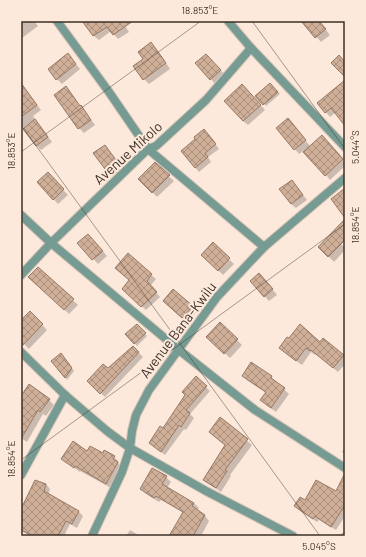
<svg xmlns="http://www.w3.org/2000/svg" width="366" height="557" font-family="Barlow,sans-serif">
<defs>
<pattern id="building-cross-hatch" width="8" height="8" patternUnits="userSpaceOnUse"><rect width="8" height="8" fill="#d0af99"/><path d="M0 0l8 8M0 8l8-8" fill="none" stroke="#aa8f7d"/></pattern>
</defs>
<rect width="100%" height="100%" fill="#fde9db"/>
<g fill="#0003">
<path d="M21,21H34L38,26L22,38L21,36Z"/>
<path d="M86,21H122L129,32L118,39L111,31L99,40L94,36L84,22Z"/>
<path d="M303,21H319L330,35L321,42L303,22Z"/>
<path d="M156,48L170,69L149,84L144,79L135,66Z"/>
<path d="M68,54L80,69L62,84L57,79Z"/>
<path d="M211,60L225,75L215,84L211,79Z"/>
<path d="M270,84L280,94L266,106L257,96Z"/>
<path d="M247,90L265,110L248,125L243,121Z"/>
<path d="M21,91L28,93L32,98L41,110L33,116L52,142L41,150L36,145L21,124Z"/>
<path d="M345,102V124L336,112L330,117L318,103Z"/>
<path d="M80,106L85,111L95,125L84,133L79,128Z"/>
<path d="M292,124L310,146L299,154L295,149Z"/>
<path d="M208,134L219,149L208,157L211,162L199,172L182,152Z"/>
<path d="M326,141L345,162V166L330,180L326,175Z"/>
<path d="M105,146L109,151L123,169L113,177L109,172Z"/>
<path d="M155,164L174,181L157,197L139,179Z"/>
<path d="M52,178L68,195L58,204L38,182Z"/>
<path d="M296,186L307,200L296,208L291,204Z"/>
<path d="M331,234L345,248V250L334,262L319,247Z"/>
<path d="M93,240L107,256L98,264L79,243Z"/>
<path d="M213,244L234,264L223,275L203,255Z"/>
<path d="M128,255L156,279L150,286L160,297L146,310L123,289L130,280Z"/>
<path d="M39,268L78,305L69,314L35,282Z"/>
<path d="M264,279L277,295L269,301L251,281Z"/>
<path d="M169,306H192L197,311L187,322Z"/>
<path d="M30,312L47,330L29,349L21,341V321Z"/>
<path d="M220,323L242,345L230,358L207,337Z"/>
<path d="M137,325L147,336L137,346L127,334Z"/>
<path d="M324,339L345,357V364L338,372L316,354L315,355L311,352L302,365L285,353L280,348L321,343Z"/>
<path d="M133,347L143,357L105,397L88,381L108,370Z"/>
<path d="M63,357L74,371L67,380L52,361Z"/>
<path d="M243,376L271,377L289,394L276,412L266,405V393L248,381Z"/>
<path d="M196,378L210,391L190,414L194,418L186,430L184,429L165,455L154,447L150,443L164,430Z"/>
<path d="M21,397L49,400L54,405L46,416L43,414L27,442L21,438Z"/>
<path d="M220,419L252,445L230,475L231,476L221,492L209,484L204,479L226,445Z"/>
<path d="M345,447V454L342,452Z"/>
<path d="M105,452L114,457L119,462L118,463L123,467L111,488L80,471V472L67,463L62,459L88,453L103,454Z"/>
<path d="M166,477L171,482L167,488L194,503L199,508L197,511L205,516L209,521L201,536H172L184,513L161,500L159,502L146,494L141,489Z"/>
<path d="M36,481L46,484L50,489L48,495L79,512L83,516L77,528L70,524L64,536H31L21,531V511Z"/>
<path d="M336,492H345V516L336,530L319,520L317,522L299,510L295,506L305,501Z"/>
<path d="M130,530L140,536H126Z"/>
</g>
<g fill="url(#building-cross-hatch)" stroke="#977964">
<path d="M82,21H133L113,35L107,27L93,36Z"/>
<path d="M301,21H319L326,29L315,38Z"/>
<path d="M151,42L166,63L143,80L133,66L143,59L138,52Z"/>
<path d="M68,53L76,64L56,80L48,69Z"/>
<path d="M206,54L221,70L210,80L195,63Z"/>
<path d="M339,55L345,62V77L331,63Z"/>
<path d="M345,80V126L331,108L325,113L317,103Z"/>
<path d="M21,83L37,105L21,117Z"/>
<path d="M270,83L278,92L263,105L255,96Z"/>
<path d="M242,84L261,105L243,121L224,101Z"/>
<path d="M66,86L80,106L81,105L91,120L78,129L54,95Z"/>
<path d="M288,118L306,140L294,150L276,128Z"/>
<path d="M35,119L48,137L36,146L23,129Z"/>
<path d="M204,129L216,144L205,153L208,157L195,168L181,151L195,139L194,137Z"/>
<path d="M322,135L343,159L325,176L303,152Z"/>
<path d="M105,145L119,164L108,173L93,153Z"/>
<path d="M155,162L170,175L152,193L138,179Z"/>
<path d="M48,172L64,189L53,200L37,182Z"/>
<path d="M292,180L303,195L291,204L279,189Z"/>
<path d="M345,188V218L331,199Z"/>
<path d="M345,219V240L328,257L318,247Z"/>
<path d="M88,234L103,251L92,260L77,243Z"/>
<path d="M213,242L230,258L218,271L201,255Z"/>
<path d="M128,253L152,274L147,281L157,292L141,307L122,289L129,280L115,268Z"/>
<path d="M38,267L74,299L64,310L28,277Z"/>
<path d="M259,273L273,289L264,297L250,281Z"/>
<path d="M173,289L193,306L182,318L163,301Z"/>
<path d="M30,311L43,324L21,347V320Z"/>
<path d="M220,322L238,339L224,354L206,337Z"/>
<path d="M137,324L146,333L134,344L125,334Z"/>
<path d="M300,324L320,342L323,338L344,355L333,368L311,350L310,351L306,348L296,361L279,348L287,337L289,338Z"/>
<path d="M133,346L139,352L100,394L87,381L103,364L108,368Z"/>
<path d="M61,353L72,368L65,378L51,361Z"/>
<path d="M251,362L272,376L271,378L285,388L271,408L260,400L266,392L242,376Z"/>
<path d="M196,376L207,386L186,410L190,413L181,427L179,425L161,452L149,443L160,426L163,428L185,395L182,392Z"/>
<path d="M29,384L50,399L40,412L38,410L21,439V396Z"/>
<path d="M220,417L248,439L225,470L227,471L216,488L203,480L225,445L209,432Z"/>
<path d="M73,441L87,451L90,446L103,453L104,450L115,456L113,459L118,462L106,484L75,466L74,468L61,459Z"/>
<path d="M152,468L167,476L162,484L194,503L192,506L205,515L193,536H169L183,512L156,496L154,498L140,489Z"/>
<path d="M345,473V505L331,527L315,516L313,519L294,506L300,497L305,500L316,480L336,491Z"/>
<path d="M35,480L46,484L44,491L79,511L72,524L66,521L58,536H33L21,530V509Z"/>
</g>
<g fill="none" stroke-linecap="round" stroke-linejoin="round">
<g stroke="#d7c4b7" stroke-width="10">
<g id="minor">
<path d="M57,21L109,92L148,149L264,247"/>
<path d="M228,21L251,48L345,147"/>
<path d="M21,215L51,243L179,350L255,410L345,468"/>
<path d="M21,275L51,243L148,149L156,146L206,100L251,48"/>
<path d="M21,352L65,395L107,431L130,448L206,491L293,536"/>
<path d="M21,475L65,395"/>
<path d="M92,536L122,472L130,448L132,431L136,415L149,390L217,297L264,247L345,178"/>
</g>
</g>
<use href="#minor" stroke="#769b92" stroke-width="8"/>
</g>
<path fill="none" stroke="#3e3128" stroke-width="1" stroke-opacity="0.45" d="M252,21L345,149M21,125L320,536M21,152L201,21M21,460L345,224M339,536L345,532"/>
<g text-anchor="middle" stroke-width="4" stroke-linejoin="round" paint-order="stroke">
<g font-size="14" fill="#3e3128" stroke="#fde9db">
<text transform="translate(128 153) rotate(-42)" y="5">Avenue Mikolo</text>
<text transform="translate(178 330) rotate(-53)" y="5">Avenue Bana-Kwilu</text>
</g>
</g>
<rect width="366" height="557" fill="none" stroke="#fde9db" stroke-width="44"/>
<rect x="22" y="22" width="322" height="513" fill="none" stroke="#3e3128" stroke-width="1.5"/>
<g font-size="10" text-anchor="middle" fill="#3e3128">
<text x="200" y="14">18.853°E</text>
<text transform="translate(355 147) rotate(-90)" y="4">5.044°S</text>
<text transform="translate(11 151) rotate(-90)" y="4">18.853°E</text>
<text transform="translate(355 225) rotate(-90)" y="4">18.854°E</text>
<text transform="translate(11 459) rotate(-90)" y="4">18.854°E</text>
<text x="319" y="550">5.045°S</text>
</g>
</svg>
